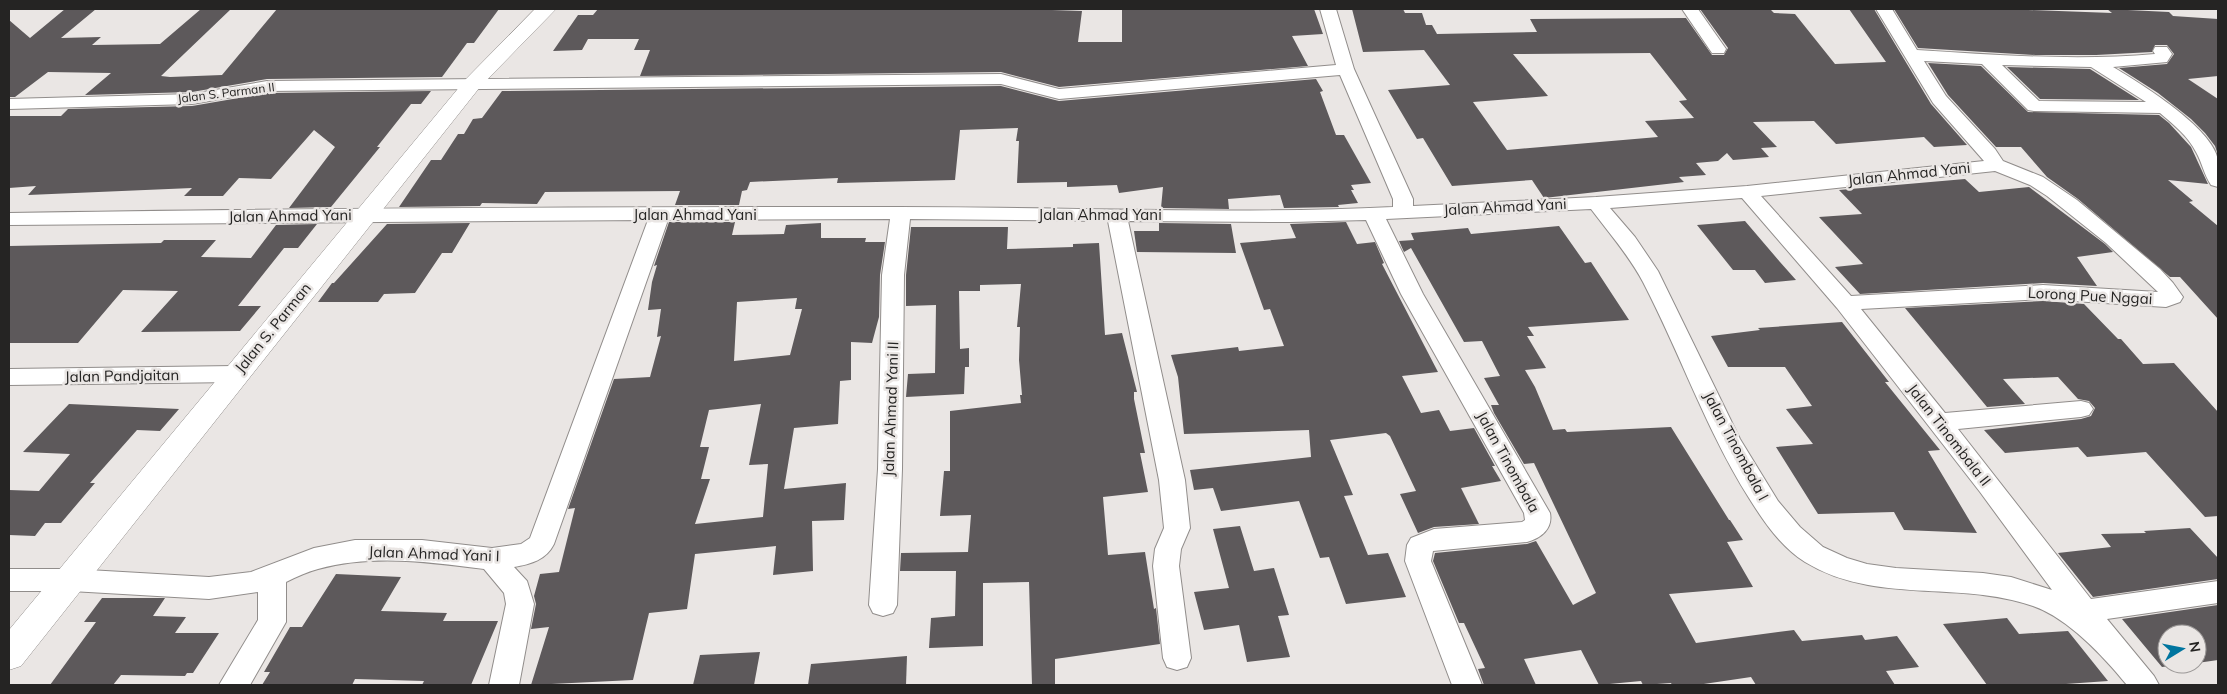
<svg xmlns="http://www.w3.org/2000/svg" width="2227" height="694" font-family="Mulish,sans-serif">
<rect width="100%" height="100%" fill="#eae6e4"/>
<g fill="#5d595b" fill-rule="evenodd">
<path d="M65,9H96L61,38L101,37L92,45L160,44L201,9H231L161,76L170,77L222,75L277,9H499L474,43H467L442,77L267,79L192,92L85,95L111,73L48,72L15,97H9V20L30,38Z"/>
<path d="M598,9H1022L1082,11L1078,42H1122V9H1314L1323,34L1292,36L1308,66L1059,87L1001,72L640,76L650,50H634L639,39H588L582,50L553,51L578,15H593Z"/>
<path d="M1352,9H1403L1405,13H1422L1426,25H1432L1437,34L1537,32L1530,19L1686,18L1712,55H1724L1728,48L1700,9L1771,10L1774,13L1795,14L1835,64L1886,62L1849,9H1874L1931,104L1967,145L1934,147L1924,137L1836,144L1814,121L1753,122L1777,147L1761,148L1769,157L1733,160L1727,153L1718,161L1696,163L1706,175L1679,177L1684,182L1544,198L1532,180L1452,186L1423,138L1417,139L1388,90L1450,85L1424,50L1363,52ZM1650,53L1687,100L1679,101L1694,118L1645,121L1658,137L1507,150L1473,102L1548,96L1513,54Z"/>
<path d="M1894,9H2003L2112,13L2107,9L2169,12L2173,16L2218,19V76L2188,79L2218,99V155L2215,146L2205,133L2191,119L2158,93L2119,68L2167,64L2174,54L2167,45H2155L2152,52L2096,55H2036L1918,48Z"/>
<path d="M1928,63L1981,66L2028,112L2159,115L2169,123L2191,147L2208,184L2168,180L2193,201L2189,202L2218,226V319L2180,277H2170L2078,199L2047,177L2021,147H1996L1948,95Z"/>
<path d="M2007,67L2090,69L2139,100L2040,99Z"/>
<path d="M1316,79L1323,91L1320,92L1336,135H1344L1371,183L1351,185L1354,190H1351L1358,203L1338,205L1339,207L1284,208L1280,195L1228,199L1229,209L1161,208L1163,187L1119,193L1117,185L1067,187V182L1017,183L1019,141H1016L1018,128L960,130L955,180L837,183L838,178L750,182L747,190L742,191L739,205H675L680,191L545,192L537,204L482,203L480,206L399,207L431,160H441L458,134H464L473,119L482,118L502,91L1001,86L1059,101Z"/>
<path d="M431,91L421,104H411L377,147H380L331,207L289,208L335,147L314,130L271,179L239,178L223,196H184L192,188L28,195L36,186L9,188V116H61L68,109L192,106L267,93Z"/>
<path d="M1965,179L1979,192L2029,187L2105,244L2113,252L2077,257L2097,286L2043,283L1860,294L1835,267L1863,264L1819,217L1862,214L1839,190Z"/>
<path d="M1745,221L1780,262L1796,280L1765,283L1755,270H1733L1697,225Z"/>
<path d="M669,222H735L732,235L784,234L786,225L821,223V238H866L865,242H885L880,275L879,317L872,343L851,342V380L840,381L838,424L794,428L784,489L846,483L844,520L812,521L813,571L773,575L776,546L695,554L687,609L649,613L633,680L531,685L549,627L531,629L536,604L534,596L540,574L559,572L575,508L568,509L614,379L650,377L661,336L657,337L661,309L648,310L652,282L657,265L654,266ZM797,298L795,309H802L790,355L734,361L737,302ZM761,404L749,465L768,464L763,517L695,524L710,479H701L709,447H700L709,410Z"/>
<path d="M1346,222L1357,244L1375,242L1384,263L1382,264L1438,372L1402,376L1421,413L1439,410L1450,431L1474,428L1495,466H1492L1501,481L1461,488L1479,524L1434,527L1418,533L1400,494L1416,491L1390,436L1386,433L1330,440L1353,495L1344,496L1368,555L1388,553L1406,597L1346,604L1329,557L1320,558L1299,501L1221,511L1213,488L1194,490L1190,470L1311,457L1309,430L1184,434L1178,377L1171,355L1238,347L1239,351L1284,346L1270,309L1264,310L1240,243L1296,238L1290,224Z"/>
<path d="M470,223L452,253H442L415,293L384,294L378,302H318L332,283H334L387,224Z"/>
<path d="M1159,223L1231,224L1236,253L1137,252L1134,231H1159Z"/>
<path d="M317,224L298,248H284L238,306H261L240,331L141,332L178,291L123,290L78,343H9V246L161,243L164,240H216L201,257L251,258L276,225Z"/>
<path d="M1559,226L1585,263L1591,262L1629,320L1528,327L1534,336H1527L1546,368L1525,370L1535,387L1553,430L1565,429L1567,432L1671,427L1729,520H1730L1743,540L1727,542L1753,587L1669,594L1696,643L1794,630L1802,641L1862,635L1865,640L1897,636L1919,667L1886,671L1895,685H1756L1751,677L1697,685H1672L1671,683L1643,685L1641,681L1599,685L1581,650L1524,659L1536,685H1484L1478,669L1485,668L1464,623H1459L1433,561L1435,553L1527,544L1536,541L1573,605L1596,593L1534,463L1524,464L1494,413L1491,405H1499L1484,378L1500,376L1482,341L1464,342L1411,248L1404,252L1399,241L1414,240L1411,233L1468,228L1471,234Z"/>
<path d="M911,227H1008L1007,249L1073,247V244L1099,243L1105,335L1122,333L1137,392H1134V399L1145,453H1140L1148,492L1103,497L1108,555L1145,552L1154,609L1156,608L1160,644L1055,659V685H1032L1029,582L983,583V646L929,648L931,618L955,616L956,571H900L901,553L968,552L971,515L940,516L944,471H950V411L1021,403L1020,395H1022L1019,360L1020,327H1017L1021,284L980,285V291H959L960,349L969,348V367H965L964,394L906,397L908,374L935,373L936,305L906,306V275Z"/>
<path d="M2043,301L2084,304L2118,339H2121L2143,364L2174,363L2218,412V516L2205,517L2146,452L2087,457L2078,447L2005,453L1984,430L2081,419L2091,416L2095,408L2089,401L2078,399L2058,377L2003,379L2025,404L1987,407L1905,308Z"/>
<path d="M1842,322L1889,382H1885L1940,450L1928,451L1977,533L1904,530L1894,512L1818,514L1776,447L1813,444L1786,409L1812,406L1785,367H1728L1711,336L1760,330L1758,328Z"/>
<path d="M69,404L179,409L160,431L137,430L90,483H95L61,523H45L35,536L9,535V490L39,491L70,454L23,452Z"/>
<path d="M1240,526L1254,571L1274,568L1289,615L1278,616L1290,657L1247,662L1239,625L1204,630L1194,592L1229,588L1213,529Z"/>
<path d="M2190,528L2218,558V579L2093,597L2058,553L2111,547L2101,534L2146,533L2144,531Z"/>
<path d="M336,574L401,577L381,611L447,613L443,621H498L471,685H422L424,681L355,679L352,685H262L270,672H264L290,627H302Z"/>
<path d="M102,598H165L153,616L186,617L175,633H219L193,673H187L185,676L121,675L113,685H50L96,622H84Z"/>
<path d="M2218,605V660L2197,663V634H2167V664H2186L2162,667L2122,619Z"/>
<path d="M2007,618L2019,634L2068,631L2108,681L2052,685H1987L1943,624Z"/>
<path d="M760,652L754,685H693L700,655Z"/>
<path d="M907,656L906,685H808L811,664Z"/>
</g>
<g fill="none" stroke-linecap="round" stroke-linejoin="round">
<g stroke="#918d8b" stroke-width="2">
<g id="street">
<path d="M1320,9H1336L1354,69L1413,199V206L1596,197L1747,186L1984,161L1933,103L1876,9H1892L1917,50C1997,55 2076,61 2155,54L2153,51L2155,47H2167L2172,54L2167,62L2113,67C2140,83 2213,128 2218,160C2220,168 2218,178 2218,187L2211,185C2204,175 2202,162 2196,152C2188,136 2173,124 2160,113L2034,111L2028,110L1982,64L1924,61L1946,96L1995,149L2003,161L2043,177L2077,200L2160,269L2173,283L2183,297L2180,302L2166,307L2043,299L1861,309L1945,413L2081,401L2089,403L2093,409L2089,415L2081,417L1958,429L2091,599L2218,581V603L2107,619L2154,676L2159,685H2127C2104,657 2068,618 2033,606C1959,580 1875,605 1805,562C1781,547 1764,522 1749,498C1706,430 1680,353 1643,282C1628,254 1609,233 1591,209L1386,219L1423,294L1550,513C1553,529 1541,538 1527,542L1433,551L1431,561L1482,685H1452L1405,561L1407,545L1411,538L1434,529L1522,522L1525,520L1524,513L1401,294L1366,220L1290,222L1128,221L1185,480L1190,528L1181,549L1179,566L1191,658L1187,667L1177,670L1167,667L1163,658L1153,566L1155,549L1164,528L1159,480L1108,221L910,219L904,275L902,469L897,605L893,613L883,616L873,613L869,605L878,469L882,275L890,219L668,220L554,544C546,560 531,564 514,567L527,581L534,604L519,685H489L506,604L504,593L484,569C430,562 372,554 318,569C307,572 296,577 286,582V622L250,685H219L258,620V592L209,599L71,591H9V569H71L209,577L251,572L314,548L355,540H422L492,548L521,544L530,538L648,220L9,225V213C305,208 602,207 899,207C1064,207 1229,215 1393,207V199L1340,75L1059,99L1001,84L267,91L192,104L9,109V99L192,94L267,81L1001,74L1059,89L1336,65ZM2002,65L2091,67L2146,102L2039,101ZM1995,171L2030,185L2047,196L2106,243L2158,292L2043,285L1851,296L1761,196ZM1742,198L1837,308L1980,492L2052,590L2011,577L1983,573L1896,568L1867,564L1847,558L1823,547L1800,527L1778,501L1740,439L1658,271L1635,237L1610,208Z"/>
<path d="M1682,9H1698L1726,49L1724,53H1712Z"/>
<path d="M235,366L243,368L247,374L243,380L235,382L9,385V369Z"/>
</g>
</g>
<g stroke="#918d8b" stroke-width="1">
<path id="secondary" d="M535,9H556L480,87L21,666L9,670V630L466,79Z"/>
</g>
<use href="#street" fill="#fff" fill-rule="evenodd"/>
<use href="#secondary" fill="#fff" fill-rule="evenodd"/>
</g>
<g text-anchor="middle" stroke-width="5" stroke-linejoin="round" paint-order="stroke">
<g font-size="12" fill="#252423" stroke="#eae6e4">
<text transform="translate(226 93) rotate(-7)" y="4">Jalan S. Parman II</text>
</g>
<g font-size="15" fill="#252423" stroke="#eae6e4">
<text transform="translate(1909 174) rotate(-6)" y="5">Jalan Ahmad Yani</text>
<text transform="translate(1505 207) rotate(-3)" y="5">Jalan Ahmad Yani</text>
<text x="695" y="220">Jalan Ahmad Yani</text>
<text x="1100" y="220">Jalan Ahmad Yani</text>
<text transform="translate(290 216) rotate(-1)" y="5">Jalan Ahmad Yani</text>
<text transform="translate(2090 296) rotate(3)" y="5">Lorong Pue Nggai</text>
<text transform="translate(273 328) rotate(-51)" y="5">Jalan S. Parman</text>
<text transform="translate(122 376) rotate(-1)" y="5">Jalan Pandjaitan</text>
<text transform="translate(891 409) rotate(-88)" y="5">Jalan Ahmad Yani II</text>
<text transform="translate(1949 435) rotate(52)" y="5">Jalan Tinombala II</text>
<text transform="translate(1736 446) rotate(62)" y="5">Jalan Tinombala I</text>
<text transform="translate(1508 462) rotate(61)" y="5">Jalan Tinombala</text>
<text transform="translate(434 554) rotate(2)" y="5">Jalan Ahmad Yani I</text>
</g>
</g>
<rect width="2227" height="694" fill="none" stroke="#252423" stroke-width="20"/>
<g transform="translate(2182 649) rotate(80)"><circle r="24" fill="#eae6e4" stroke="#9b9897"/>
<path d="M0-4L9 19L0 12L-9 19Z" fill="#00759f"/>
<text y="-8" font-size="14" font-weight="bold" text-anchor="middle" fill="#252423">N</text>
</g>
</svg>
